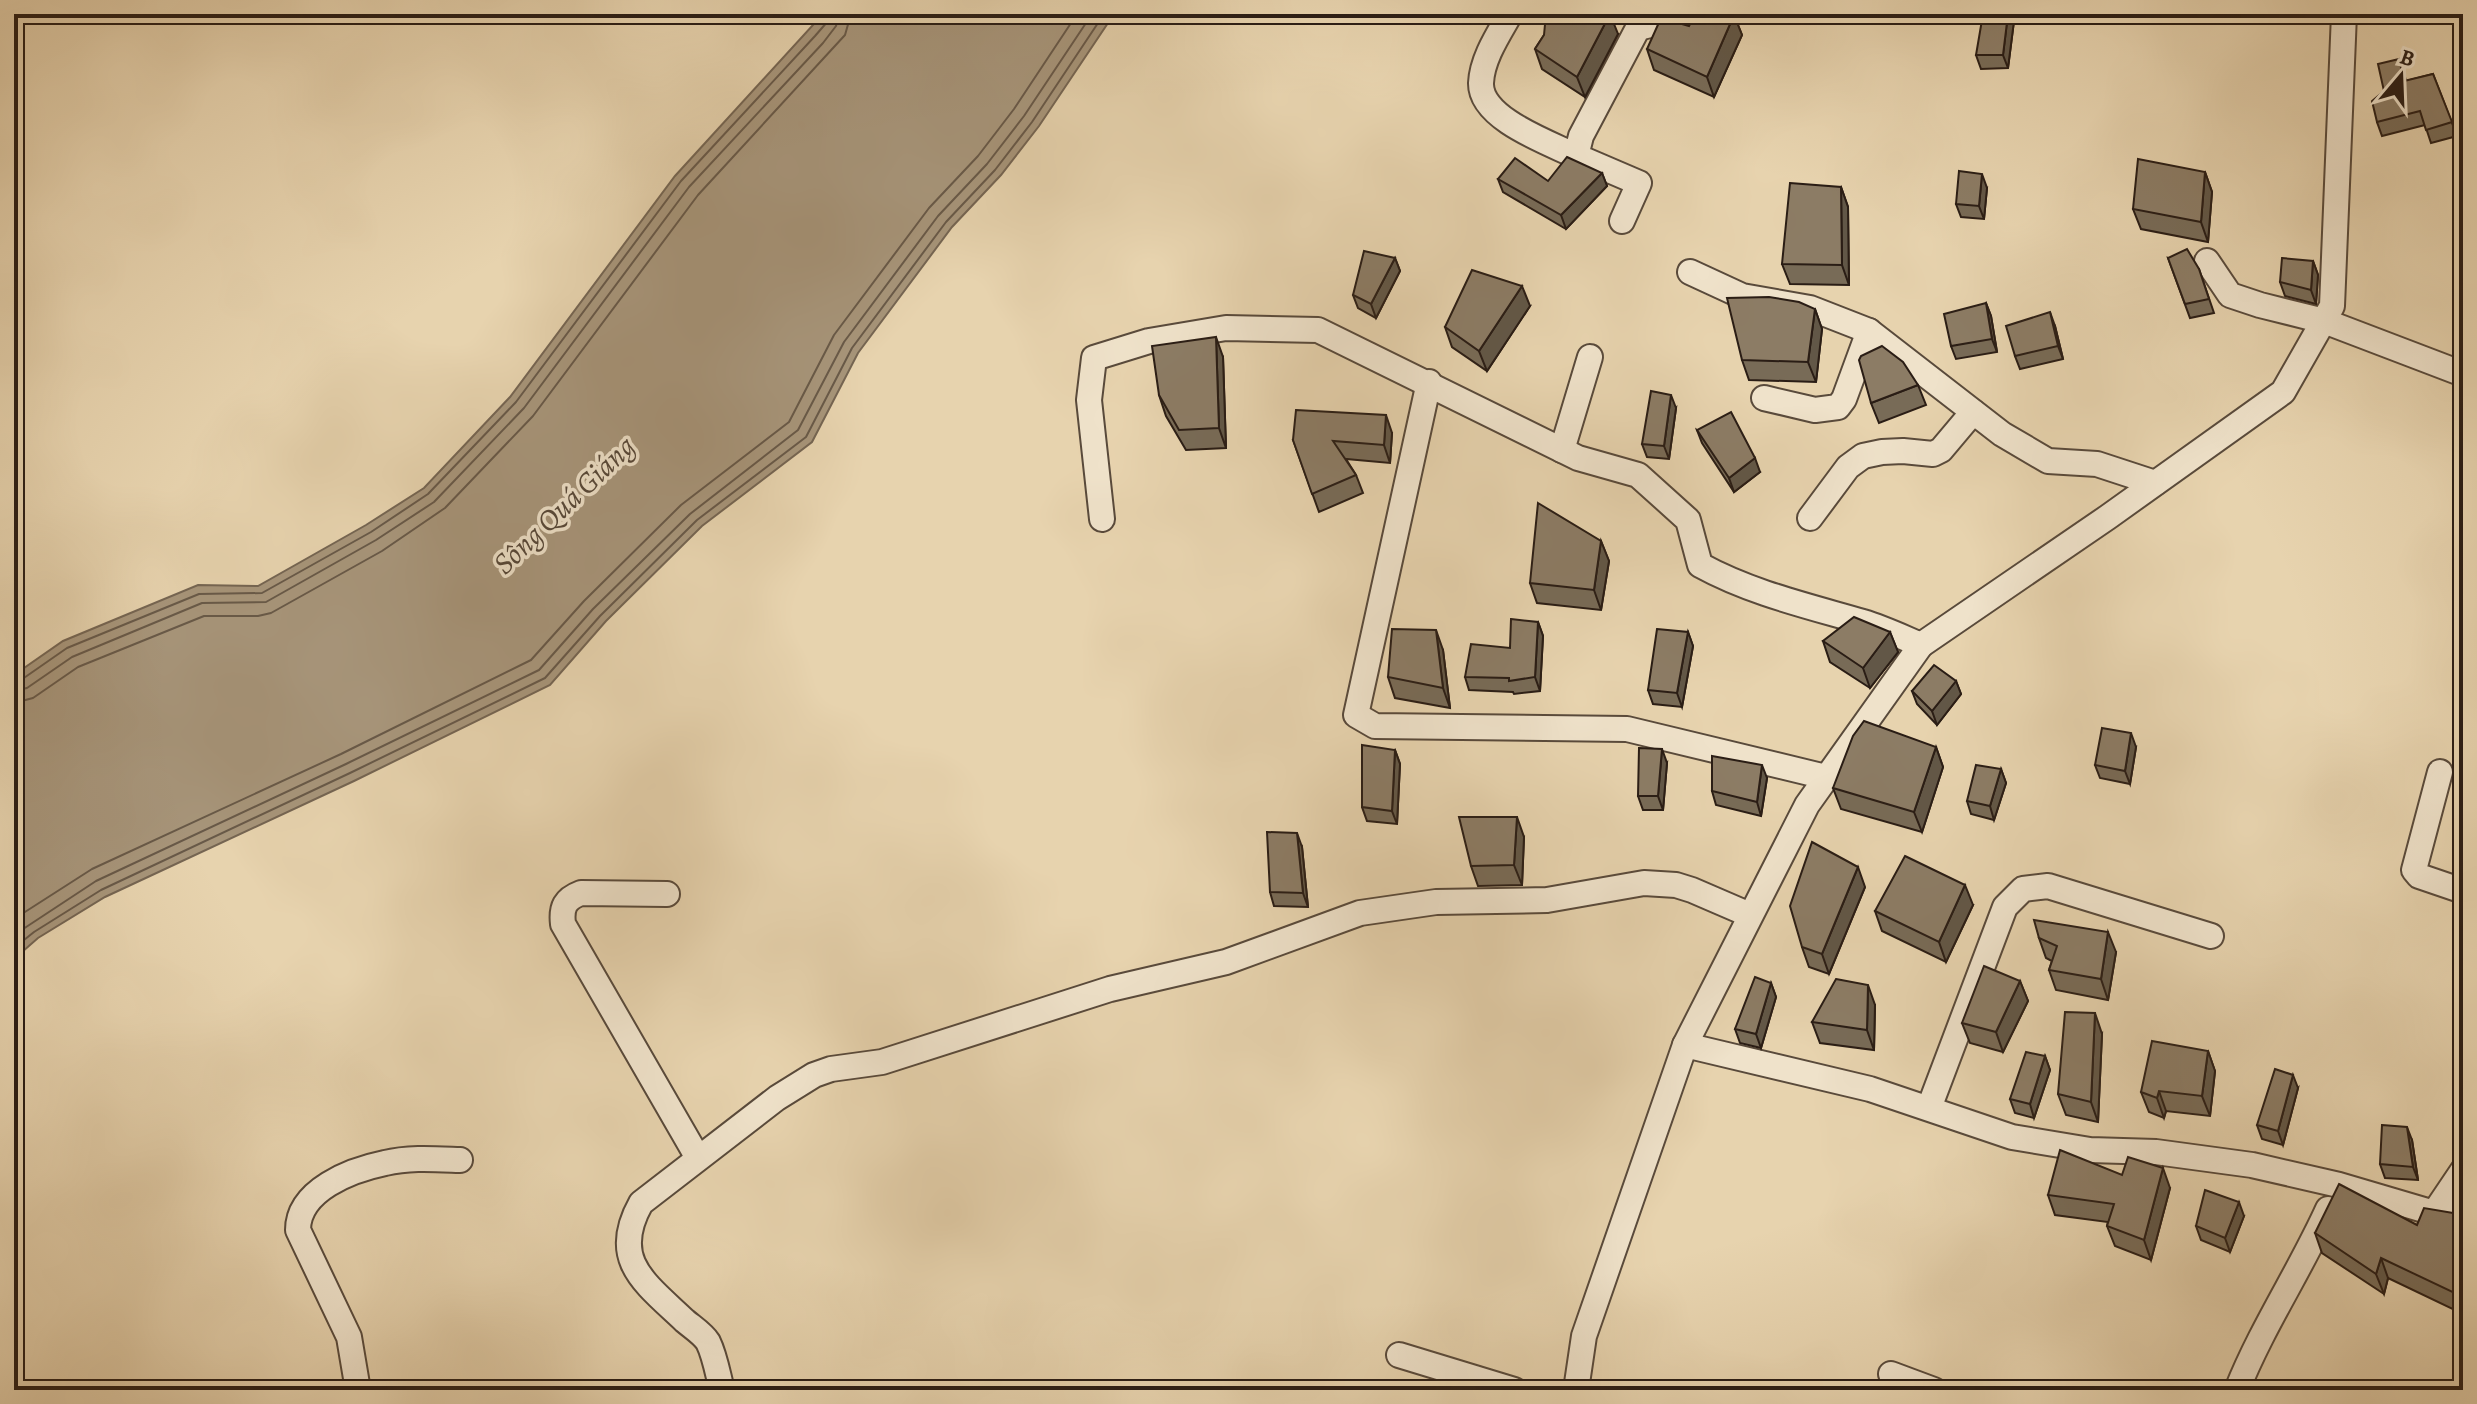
<svg xmlns="http://www.w3.org/2000/svg" width="2477" height="1404" font-family="Alegreya,serif">
<rect width="100%" height="100%" fill="#e7d3ae"/>
<filter id="stains"><feTurbulence type="fractalNoise" baseFrequency=".0025" numOctaves="4"/><feColorMatrix values="0 0 0 0 .2 0 0 0 0 .09 0 0 0 0 .02 0 0 0 .5 -.17"/></filter>
<radialGradient id="worn" r=".72"><stop offset=".6" stop-color="#630" stop-opacity="0"/><stop offset="1" stop-color="#630" stop-opacity=".3"/></radialGradient>
<path fill="#a7957a" stroke="#756552" stroke-width="2" d="M823,14H1114L1039,126L1001,175L952,227L858,353L812,442L702,526L606,621L550,685L354,781L105,897L38,938L14,959V675L63,641L198,585L258,586L366,525L424,488L510,397L675,176Z"/>
<g fill="none" stroke-linecap="round" stroke-linejoin="round">
<g stroke="#685948" stroke-width="2">
<path d="M14,681L21,680L67,648L199,594L262,593L371,532L428,494L516,402L681,181L815,36L828,21L829,14"/>
<path d="M14,691L27,688L72,657L202,603L266,602L376,540L434,502L524,408L689,187L823,43L836,26L839,14"/>
<path d="M14,703L33,698L78,667L204,616H258L271,613L382,551L445,508L533,416L698,195L845,35L851,14"/>
<path d="M14,919L92,869L341,754L531,660L584,601L681,505L789,422L834,335L929,208L978,156L1014,109L1077,14"/>
<path d="M14,935L96,881L346,764L539,670L593,609L690,514L798,430L844,342L938,216L987,164L1024,116L1092,14"/>
<path d="M14,948L34,932L101,890L350,773L545,678L600,616L697,520L806,437L852,348L946,222L995,170L1032,122L1104,14"/>
</g>
<g stroke="#594a3b" stroke-width="28">
<g id="minor">
<path d="M1510,14C1498,35 1482,59 1481,83C1480,119 1550,143 1576,156"/>
<path d="M1622,221L1639,183L1576,156L1581,136L1638,28L1687,16L1686,14"/>
<path d="M2207,261L2230,295L2260,305L2324,321L2463,374"/>
<path d="M1690,272L1742,296L1810,308L1869,331L2002,434L2048,461L2097,464L2155,483"/>
<path d="M1429,382L1356,715L1375,726L1627,729L1826,777"/>
<path d="M1764,398L1815,410L1838,407L1844,399L1869,331"/>
<path d="M1562,450L1590,357"/>
<path d="M1810,518L1848,467L1863,456L1882,452L1903,451L1933,454L1941,450L1973,412"/>
<path d="M1102,519L1089,400L1094,358L1149,341L1226,328L1318,330L1578,458L1638,475L1688,520L1700,565C1751,593 1808,606 1863,622C1883,628 1902,637 1921,645"/>
<path d="M2440,772L2414,870L2419,876L2463,891"/>
<path d="M667,894L581,893C565,899 561,907 563,924L698,1158"/>
<path d="M1685,1045L1870,1089L2012,1137L2090,1150L2156,1152L2252,1165L2339,1185L2434,1213L2463,1218"/>
<path d="M1929,1108L2005,907L2023,889L2048,886L2211,936"/>
<path d="M2434,1213L2463,1170"/>
<path d="M1399,1355L1514,1390"/>
<path d="M1891,1374L1934,1390"/>
<path d="M358,1390L349,1337L298,1230C298,1190 351,1170 385,1163C409,1157 435,1159 460,1160"/>
<path d="M722,1390C718,1375 715,1356 708,1342C703,1334 692,1327 685,1321C645,1283 609,1260 641,1203L777,1098L814,1075L831,1069L882,1062L1110,989L1226,962L1360,913L1436,902L1547,900L1644,883L1676,885L1692,890L1750,915"/>
<path d="M1576,1390L1584,1336L1685,1045L1807,805L1921,645L2108,517L2283,392L2332,306L2344,14"/>
<path d="M2237,1390C2262,1327 2300,1271 2328,1209"/>
</g>
</g>
<use href="#minor" stroke="#efe2ca" stroke-width="24"/>
</g>
<g fill="#786b57" stroke="#2a1d15" stroke-width="2">
<path d="M1734,15L1742,35L1714,97L1654,70L1647,49Z"/>
<path d="M2014,21L2008,68L1981,69L1976,55Z"/>
<path d="M1618,34L1585,97L1542,69L1535,49L1544,35Z"/>
<path d="M2404,73L2406,81L2433,74L2457,136L2431,143L2425,125L2382,136L2377,122Z"/>
<path d="M2205,172L2212,192L2208,242L2141,229L2133,209Z"/>
<path d="M1602,173L1607,186L1566,229L1503,192L1498,179L1548,181Z"/>
<path d="M1841,187L1848,207L1849,285L1790,284L1782,264Z"/>
<path d="M1987,188L1984,219L1961,217L1956,204Z"/>
<path d="M1395,258L1400,271L1376,318L1358,308L1353,295Z"/>
<path d="M2168,258L2199,269L2214,313L2190,318Z"/>
<path d="M2313,261L2318,275L2316,304L2285,296L2280,282Z"/>
<path d="M1986,303L1991,316L1997,352L1956,359L1951,346Z"/>
<path d="M1530,306L1487,371L1452,347L1445,327Z"/>
<path d="M1815,309L1822,329L1816,382L1749,380L1742,360Z"/>
<path d="M2055,326L2063,359L2020,369L2015,356Z"/>
<path d="M1223,357L1226,448L1186,450L1166,416L1159,395Z"/>
<path d="M1918,385L1926,405L1879,423L1871,403Z"/>
<path d="M1676,408L1669,459L1647,457L1642,444Z"/>
<path d="M1697,430L1760,472L1734,492L1702,443Z"/>
<path d="M1392,433L1390,463L1346,459L1356,475L1363,493L1319,512L1293,440Z"/>
<path d="M1601,541L1609,561L1601,610L1537,603L1530,583Z"/>
<path d="M1538,622L1543,636L1540,691L1514,694L1513,692L1469,690L1465,677L1510,648Z"/>
<path d="M1688,632L1693,646L1682,707L1653,704L1648,690Z"/>
<path d="M1890,632L1898,652L1870,688L1830,662L1823,641Z"/>
<path d="M1443,650L1450,708L1395,698L1388,677Z"/>
<path d="M1956,681L1961,694L1937,725L1917,704L1912,691Z"/>
<path d="M1936,747L1943,767L1922,832L1841,809L1833,788Z"/>
<path d="M2136,747L2130,784L2100,778L2095,765Z"/>
<path d="M1395,750L1400,764L1397,824L1367,821L1362,807Z"/>
<path d="M1667,763L1663,810H1643L1638,796Z"/>
<path d="M2001,769L2006,783L1994,820L1971,814L1967,801Z"/>
<path d="M1767,778L1761,816L1716,805L1712,791Z"/>
<path d="M1524,837L1522,885L1478,886L1471,866Z"/>
<path d="M1302,847L1308,907L1274,906L1270,892Z"/>
<path d="M1865,887L1829,974L1809,967L1802,947Z"/>
<path d="M1973,905L1946,962L1882,931L1875,911Z"/>
<path d="M2039,938L2116,952L2108,1000L2056,990L2049,970L2052,961L2046,958Z"/>
<path d="M2020,981L2028,1001L2003,1052L1970,1043L1962,1023Z"/>
<path d="M1771,983L1776,997L1761,1048L1740,1043L1735,1029Z"/>
<path d="M1875,1005L1874,1050L1820,1043L1812,1022Z"/>
<path d="M2102,1034L2098,1122L2066,1115L2058,1094Z"/>
<path d="M2208,1051L2215,1071L2210,1116L2166,1111L2164,1118L2149,1112L2141,1092Z"/>
<path d="M2045,1056L2050,1070L2034,1118L2015,1113L2010,1099Z"/>
<path d="M2298,1088L2283,1145L2262,1139L2257,1125Z"/>
<path d="M2412,1140L2418,1180L2385,1178L2380,1164Z"/>
<path d="M2122,1175L2170,1188L2151,1260L2115,1246L2107,1226L2108,1222L2055,1215L2048,1195Z"/>
<path d="M2463,1212V1314L2388,1278L2384,1294L2322,1253L2315,1233L2417,1225L2453,1213Z"/>
<path d="M2244,1216L2230,1252L2201,1240L2196,1226Z"/>
</g>
<g fill="#625747" stroke="#2a1d15" stroke-width="2">
<path d="M1610,14L1618,34L1585,97L1577,77Z"/>
<path d="M2008,14H2011L2014,21L2008,68L2003,55Z"/>
<path d="M1734,15L1742,35L1714,97L1707,77Z"/>
<path d="M2205,172L2212,192L2208,242L2201,222Z"/>
<path d="M1602,173L1607,186L1566,229L1561,215Z"/>
<path d="M1982,174L1987,188L1984,219L1979,206Z"/>
<path d="M1841,187L1848,207L1849,285L1842,265Z"/>
<path d="M1395,258L1400,271L1376,318L1371,304Z"/>
<path d="M2313,261L2318,275L2316,304L2311,290Z"/>
<path d="M1522,286L1530,306L1487,371L1479,351Z"/>
<path d="M1986,303L1991,316L1997,352L1992,339Z"/>
<path d="M1815,309L1822,329L1816,382L1808,362Z"/>
<path d="M2050,312L2055,326L2063,359L2058,346Z"/>
<path d="M1216,337L1223,357L1226,448L1219,428Z"/>
<path d="M1671,395L1676,408L1669,459L1664,446Z"/>
<path d="M1386,415L1392,433L1390,463L1384,445Z"/>
<path d="M1755,458L1760,472L1734,492L1729,478Z"/>
<path d="M1601,541L1609,561L1601,610L1594,590Z"/>
<path d="M1538,622L1543,636L1540,691L1535,677Z"/>
<path d="M1436,630L1443,650L1450,708L1443,688Z"/>
<path d="M1688,632L1693,646L1682,707L1677,693Z"/>
<path d="M1890,632L1898,652L1870,688L1863,668Z"/>
<path d="M1956,681L1961,694L1937,725L1932,711Z"/>
<path d="M2131,733L2136,747L2130,784L2125,771Z"/>
<path d="M1936,747L1943,767L1922,832L1914,812Z"/>
<path d="M1662,749L1667,763L1663,810L1658,796Z"/>
<path d="M1395,750L1400,764L1397,824L1392,811Z"/>
<path d="M1762,765L1767,778L1761,816L1757,802Z"/>
<path d="M2001,769L2006,783L1994,820L1990,806Z"/>
<path d="M1517,817L1524,837L1522,885L1514,865Z"/>
<path d="M1297,833L1302,847L1308,907L1303,893Z"/>
<path d="M1858,867L1865,887L1829,974L1822,954Z"/>
<path d="M1965,885L1973,905L1946,962L1939,942Z"/>
<path d="M2108,932L2116,952L2108,1000L2101,979Z"/>
<path d="M2020,981L2028,1001L2003,1052L1996,1032Z"/>
<path d="M1771,983L1776,997L1761,1048L1756,1034Z"/>
<path d="M1868,985L1875,1005L1874,1050L1867,1030Z"/>
<path d="M2095,1013L2102,1034L2098,1122L2091,1102Z"/>
<path d="M2208,1051L2215,1071L2210,1116L2202,1096Z"/>
<path d="M2045,1056L2050,1070L2034,1118L2030,1104Z"/>
<path d="M2293,1075L2298,1088L2283,1145L2278,1131Z"/>
<path d="M2159,1091L2166,1111L2164,1118L2157,1098Z"/>
<path d="M2407,1127L2412,1140L2418,1180L2413,1167Z"/>
<path d="M2163,1168L2170,1188L2151,1260L2144,1240Z"/>
<path d="M2239,1202L2244,1216L2230,1252L2225,1238Z"/>
<path d="M2381,1258L2388,1278L2384,1294L2376,1274Z"/>
</g>
<g fill="#8c7c65" stroke="#2a1d15" stroke-width="2">
<path d="M1546,14H1610L1577,77L1535,49L1544,35Z"/>
<path d="M1695,14L1734,15L1707,77L1647,49L1661,18L1689,26Z"/>
<path d="M1983,14H2008L2003,55H1976Z"/>
<path d="M2399,59L2404,81L2433,74L2452,122L2426,130L2420,111L2377,122L2372,101L2384,91L2378,64Z"/>
<path d="M1567,157L1602,173L1561,215L1498,179L1515,158L1548,181Z"/>
<path d="M2138,159L2205,172L2201,222L2133,209Z"/>
<path d="M1959,171L1982,174L1979,206L1956,204Z"/>
<path d="M1790,183L1841,187L1842,265L1782,264Z"/>
<path d="M2187,249L2199,269L2209,299L2185,304L2168,258Z"/>
<path d="M1364,251L1395,258L1371,304L1353,295Z"/>
<path d="M2282,258L2313,261L2311,290L2280,282Z"/>
<path d="M1472,270L1522,286L1479,351L1445,327Z"/>
<path d="M1769,297L1799,302L1815,309L1808,362L1742,360L1727,298Z"/>
<path d="M1986,303L1992,339L1951,346L1944,314Z"/>
<path d="M2050,312L2058,346L2015,356L2006,326Z"/>
<path d="M1216,337L1219,428L1179,430L1159,395L1152,346Z"/>
<path d="M1882,346L1903,362L1918,385L1871,403L1859,360L1861,356Z"/>
<path d="M1651,391L1671,395L1664,446L1642,444Z"/>
<path d="M1296,410L1386,415L1384,445L1333,441L1356,475L1312,494L1293,440Z"/>
<path d="M1731,412L1755,458L1729,478L1697,430Z"/>
<path d="M1538,503L1601,541L1594,590L1530,583Z"/>
<path d="M1854,617L1890,632L1863,668L1823,641Z"/>
<path d="M1511,619L1538,622L1535,677L1509,681V678L1465,677L1471,644L1510,648Z"/>
<path d="M1392,629L1436,630L1443,688L1388,677Z"/>
<path d="M1657,629L1688,632L1677,693L1648,690Z"/>
<path d="M1934,665L1956,681L1932,711L1912,691Z"/>
<path d="M1864,721L1936,747L1914,812L1833,788L1853,736Z"/>
<path d="M2102,728L2131,733L2125,771L2095,765Z"/>
<path d="M1362,745L1395,750L1392,811L1362,807Z"/>
<path d="M1639,748L1662,749L1658,796H1638Z"/>
<path d="M1712,756L1762,765L1757,802L1712,791Z"/>
<path d="M1976,765L2001,769L1990,806L1967,801Z"/>
<path d="M1459,817H1517L1514,865L1471,866Z"/>
<path d="M1267,832L1297,833L1303,893L1270,892Z"/>
<path d="M1812,842L1858,867L1822,954L1802,947L1790,906Z"/>
<path d="M1905,856L1965,885L1939,942L1875,911Z"/>
<path d="M2034,920L2108,932L2101,979L2049,970L2057,946L2039,938Z"/>
<path d="M1984,966L2020,981L1996,1032L1962,1023Z"/>
<path d="M1755,977L1771,983L1756,1034L1735,1029Z"/>
<path d="M1836,979L1868,985L1867,1030L1812,1022Z"/>
<path d="M2065,1012L2095,1013L2091,1102L2058,1094Z"/>
<path d="M2152,1041L2208,1051L2202,1096L2159,1091L2157,1098L2141,1092Z"/>
<path d="M2026,1052L2045,1056L2030,1104L2010,1099Z"/>
<path d="M2275,1069L2293,1075L2278,1131L2257,1125Z"/>
<path d="M2382,1125L2407,1127L2413,1167L2380,1164Z"/>
<path d="M2060,1150L2122,1175L2128,1157L2163,1168L2144,1240L2107,1226L2114,1204L2048,1195Z"/>
<path d="M2339,1184L2417,1225L2424,1208L2453,1213L2463,1212V1297L2381,1258L2376,1274L2315,1233Z"/>
<path d="M2205,1190L2239,1202L2225,1238L2196,1226Z"/>
</g>
<g text-anchor="middle" stroke-width="7" stroke-linejoin="round" paint-order="stroke">
<g font-size="30" font-style="italic" fill="#564738" stroke="#efe2ca">
<text transform="translate(564 505) rotate(-44)" y="10">Sông Quá Giáng</text>
</g>
</g>
<rect width="2477" height="1404" fill="none" stroke="#e7d3ae" stroke-width="48"/>
<rect x="16" y="16" width="2445" height="1372" fill="none" stroke="#2a1d15" stroke-width="4"/>
<rect x="24" y="24" width="2429" height="1356" fill="none" stroke="#2a1d15" stroke-width="2"/>
<g transform="translate(2401 76) rotate(19)" stroke="#efe2ca" stroke-width="6" paint-order="stroke">
<path d="M0-6L14 30L0 20L-14 30Z" fill="#2a1d15"/>
<text y="-12" font-size="22" font-weight="bold" text-anchor="middle" fill="#2a1d15">B</text>
</g>
<rect width="100%" height="100%" filter="url(#stains)"/>
<rect width="100%" height="100%" fill="url(#worn)"/>
</svg>
